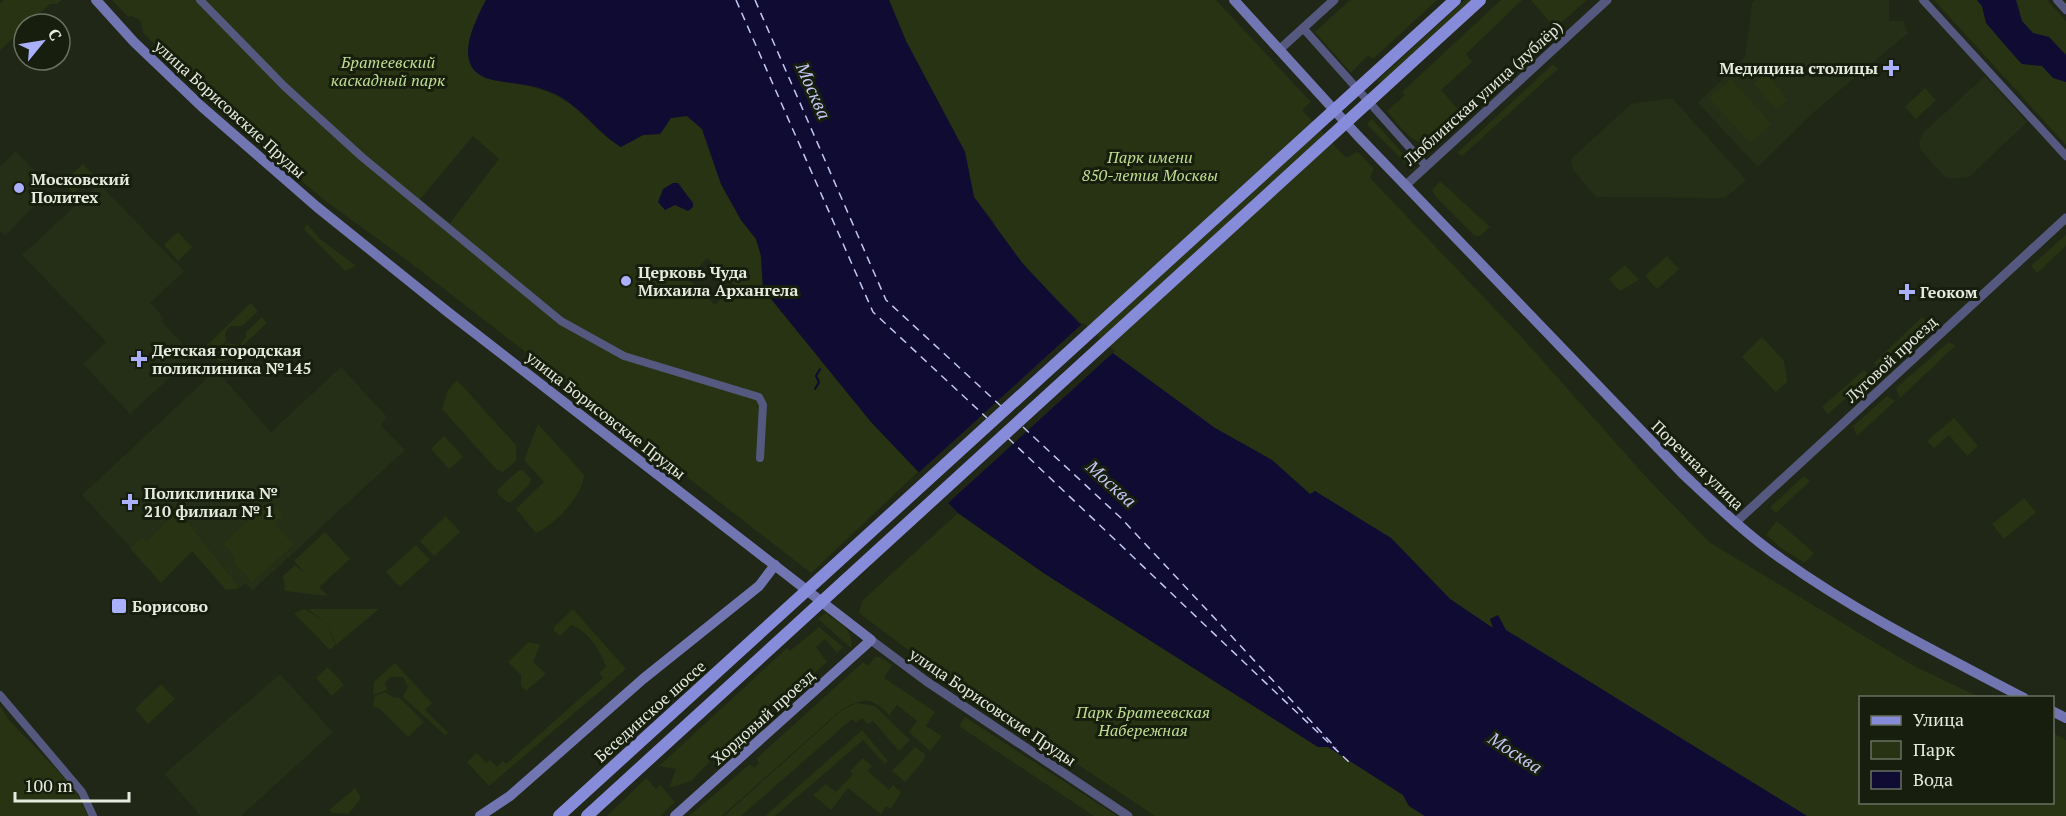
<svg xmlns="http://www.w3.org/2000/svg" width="2066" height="816" font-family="'PT Serif',serif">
<rect width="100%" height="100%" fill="#202716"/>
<g fill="#252e16">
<path d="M1755,0H1889V21H1903L1908,33L1813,113L1758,167L1698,103L1745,57L1752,3Z"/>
<path d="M1985,76L2027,122L1969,177L1951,179L1945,177L1921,150L1919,142L1923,133Z"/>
<path d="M1672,98L1746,180L1725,198L1596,197L1573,170L1571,159L1631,104Z"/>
<path d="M16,151L44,182L32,195L38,202L5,236L0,231V166Z"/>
<path d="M99,184L184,271L150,303L164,318L161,321L185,347L188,346L195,354L130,414L83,364L106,342L22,255Z"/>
<path d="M341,367L387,417L381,425L405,450L252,591L246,583L240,588L175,506L171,517L147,541L142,538L131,548L82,495L216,370L271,432Z"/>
<path d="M280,674L333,732L241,816H201L164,774Z"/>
</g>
<g fill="#273312" fill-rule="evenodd">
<path d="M4,0H61L57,4H50L28,24H24V28L0,50V3Z"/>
<path d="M112,0H486L478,15L493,80C519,83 548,88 570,104C588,117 601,135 620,147L643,135L660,134L671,118L687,116L702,129L721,184L741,220L756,239L761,256L763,289L871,422L918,472L811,573L408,261L327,202L259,146L144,34L140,20L132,16L128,17ZM473,136L499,159L450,223L420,199ZM707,258L735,285L715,305L688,279Z"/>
<path d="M889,0H1216L1311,102L1302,110L1346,158L1358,152L1374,169L1370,178L1516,331L1648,479L1709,542L1912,665L1979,697L1860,698V802H2052L2053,733L2066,740V816H1807L1505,630L1498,615L1493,629L1450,599L1391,538L1310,494L1272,460L1215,428L1178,404L1114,354L1048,292L998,234L993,221L974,197L965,152L906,41Z"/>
<path d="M1350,0H1437L1373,59L1368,55L1351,73L1315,32Z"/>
<path d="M1465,0H1472L1381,83L1377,81Z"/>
<path d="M1501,0H1522L1466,54L1472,62L1441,90L1462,114L1440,134L1444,140C1417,154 1403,129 1387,111L1405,95L1402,92Z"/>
<path d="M1531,0H1587L1555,28Z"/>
<path d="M1934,0H2047L2066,21V145Z"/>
<path d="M1553,64L1558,69L1462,156L1457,153Z"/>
<path d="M1767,73L1788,100L1776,110L1754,84Z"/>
<path d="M1731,79L1772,124L1750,143L1709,98Z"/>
<path d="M1925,88L1936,100L1916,119L1905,107Z"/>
<path d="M1372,119L1407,158L1405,163L1367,124Z"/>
<path d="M83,164L93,175L73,193L63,183Z"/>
<path d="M1440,181L1490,227L1480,236H1475L1435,196L1432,190Z"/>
<path d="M307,224L320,239L356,266L345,271L304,229Z"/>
<path d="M178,232L192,247L178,261L164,245Z"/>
<path d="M2066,235V246L2037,273L2031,266Z"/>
<path d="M1667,256L1679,269L1657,289L1645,276Z"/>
<path d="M1625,265L1639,280L1620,291L1609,279Z"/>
<path d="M251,303L258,311L242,326H230L225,333L226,341L212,354L206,346Z"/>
<path d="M262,317L267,323L227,360L220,362L214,356L227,343L240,345L246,337V332Z"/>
<path d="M1922,317L1927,322L1878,368L1874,363Z"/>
<path d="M1762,337L1784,361L1787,382L1776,392L1742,357Z"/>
<path d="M1949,342L1955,346L1900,398L1896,388Z"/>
<path d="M1864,370L1870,377L1828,414L1822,407Z"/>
<path d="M457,380L516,445V461L503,472L496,469L442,409L448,390Z"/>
<path d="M1887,396L1895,401L1857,436L1853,426Z"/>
<path d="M1954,418L1978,446L1967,456L1949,435L1934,448L1927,441Z"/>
<path d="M538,424L584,475C584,494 554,526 536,533L516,509L544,482L524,460Z"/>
<path d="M444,436L463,457L449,469L431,449Z"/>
<path d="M522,470L531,479L530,484L511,502H507L498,494V489L518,471Z"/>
<path d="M1804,476L1810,481L1776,513L1770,507Z"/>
<path d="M2024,498L2036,512L2004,539L1992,524Z"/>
<path d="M270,500L283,515L274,523L294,545L252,582L233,562L236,558L223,544Z"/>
<path d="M175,506L240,588L226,590L192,551L161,583L130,548L142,538L147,541L171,517L168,512Z"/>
<path d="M958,513C1074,596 1198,669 1318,747H1328L1403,795L1409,806L1425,816H1155L927,664L859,613L862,601Z"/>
<path d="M446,516L460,532L434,556L420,541Z"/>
<path d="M1777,521L1814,553L1805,563L1781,548L1766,535Z"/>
<path d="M325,532L350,559L319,587L328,596L285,591L283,576L295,565L306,574L294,561Z"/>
<path d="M416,545L430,560L400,587L386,572Z"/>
<path d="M305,609L325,622L308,609H379L336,645L327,624L335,645L330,650L294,613Z"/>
<path d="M573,609L626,669L489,786L467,762L477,753L486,763L490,760L497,767L503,761L506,764L603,678L599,673L606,667C601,651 587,630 571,625L560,636L554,631V627Z"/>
<path d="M825,613C838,622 855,630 851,648L818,619Z"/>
<path d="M819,627L843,647L837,653L825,639L816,647L827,662L745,736L717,754L691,781L669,788L676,769L659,766L787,648L790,651Z"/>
<path d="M529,642L540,645L533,662L546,674L526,691L521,686V675L508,662Z"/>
<path d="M875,657H880L892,665L884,678L935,712L926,726L942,736L930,751L909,732L917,721L897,705L889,715C870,696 864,698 841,710L722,816H689L750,764L754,768L759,763L756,759L863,662L868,666Z"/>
<path d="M395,663L432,703L425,710L448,733L445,735L403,697L408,687L403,677H390L385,683L387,690L373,695L374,682Z"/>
<path d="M328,667L344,685L332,696L316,678Z"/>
<path d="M161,684L175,699L148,724L135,709Z"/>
<path d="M385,692L392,697L400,698L424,722L408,737L379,708L373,707L375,696Z"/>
<path d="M857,703L875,706L910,740L899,751L873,721L868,724L862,718L856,723L852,719L741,816H724L842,710Z"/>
<path d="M0,705L8,719L74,788L88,816H0Z"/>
<path d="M965,717L1117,816H1094L959,726Z"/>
<path d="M862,730L888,761L885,764L863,740L775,816H765Z"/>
<path d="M915,747L925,754L924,760L905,782L892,771Z"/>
<path d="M863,758L872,766L868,771L889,790L893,785L901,792L891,809L886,806L881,814L848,788L831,810L813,795L826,784L836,792L853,774L850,771Z"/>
<path d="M646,778L656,789L660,785L675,802L660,816H607Z"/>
<path d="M355,788L361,798L349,814L332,813L329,810Z"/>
</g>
<g fill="#0f0b33">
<path d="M486,0H889L906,41L965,152L974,197L1023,264L1077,321L1114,354L1215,428L1272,460L1310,494L1315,491L1391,538L1450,599L1493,628L1490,619L1498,615L1506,630L1807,816H1425L1409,806L1403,795L1328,747H1318L1045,574L958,513L871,422L763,289L761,256L756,239L741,220L721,184L702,129L687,116L671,118L660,134L643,135L621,147C595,131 577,101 548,91C531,84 511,84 493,80C450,71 473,25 486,0Z"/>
<path d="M1977,0H2016L2022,21L2033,33L2049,37L2066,55V82L2053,78L2042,66L2022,64L2018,60L1986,23L1982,6Z"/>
<path d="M673,183H678L693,203V207L688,211L675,205L665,210L658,202L663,189Z"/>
</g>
<path fill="#202716" d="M1083,323L1115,351L946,505L916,475Z"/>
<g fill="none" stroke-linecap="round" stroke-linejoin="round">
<path stroke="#0f0b33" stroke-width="2" d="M815,389L819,382L816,376L820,369"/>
<g stroke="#c3c7f5" stroke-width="1.5" stroke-dasharray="8 6" stroke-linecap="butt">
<path d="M736,0L873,312L987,418"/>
<path d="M755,0L886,300L1002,407"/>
<path d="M1023,427L1121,518L1336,748"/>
<path d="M1008,438L1349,762"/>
</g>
<g stroke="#56597f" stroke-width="8">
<path d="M200,0L284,86L362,157L561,321L624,356L759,397L763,405L760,458"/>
<path d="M1923,0L2066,156"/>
<path d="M2057,0L2066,10"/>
<path d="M1303,28L1426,166"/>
<path d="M0,695L82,792L93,816"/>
</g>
<g stroke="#56597f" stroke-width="9">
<path d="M1279,50L1334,0"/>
<path d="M1407,184L1607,0"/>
<path d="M1736,522L2066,218"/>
<path d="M871,640L926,681L1128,816"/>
</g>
<g stroke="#7176b2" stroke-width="10">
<path d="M96,0L134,42L201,106L317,207L449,313L871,640L675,816"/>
<path d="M1234,0L1357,135L1683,474C1715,504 1747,535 1783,560C1859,614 1942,655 2024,698"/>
<path d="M2052,711L2066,718"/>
<path d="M480,816L510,796L643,679L759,586L775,565"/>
</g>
<g stroke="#878cda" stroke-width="12">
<path d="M559,816L1455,0"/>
<path d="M587,816L1480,0"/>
</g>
</g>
<g fill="#aab0fb" stroke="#171e0d" stroke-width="2">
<path d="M1888 59h6v6h6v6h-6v6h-6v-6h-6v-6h6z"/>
<circle cx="19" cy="188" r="6"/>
<circle cx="626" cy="281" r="6"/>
<path d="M1904 283h6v6h6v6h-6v6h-6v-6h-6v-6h6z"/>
<path d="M136 350h6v6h6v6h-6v6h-6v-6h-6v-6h6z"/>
<path d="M127 493h6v6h6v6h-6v6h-6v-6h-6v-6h6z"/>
<rect x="111" y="598" width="16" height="16" rx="3"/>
</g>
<g text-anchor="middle" stroke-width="6" stroke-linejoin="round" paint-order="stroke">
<g font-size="16" font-style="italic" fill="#c0df93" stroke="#171e0d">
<text x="388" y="68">Братеевский<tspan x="388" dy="18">каскадный парк</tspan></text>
<text x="1150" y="163">Парк имени<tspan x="1150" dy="18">850-летия Москвы</tspan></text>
<text x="1143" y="718">Парк Братеевская<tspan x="1143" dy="18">Набережная</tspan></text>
</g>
<g font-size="16" font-weight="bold" fill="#e6ebdf" stroke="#171e0d" text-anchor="start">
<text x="1878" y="74" text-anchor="end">Медицина столицы</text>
<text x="31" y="185">Московский<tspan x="31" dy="18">Политех</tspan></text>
<text x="638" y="278">Церковь Чуда<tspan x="638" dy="18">Михаила Архангела</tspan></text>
<text x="1920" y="298">Геоком</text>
<text x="152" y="356">Детская городская<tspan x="152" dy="18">поликлиника №145</tspan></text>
<text x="144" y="499">Поликлиника №<tspan x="144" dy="18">210 филиал № 1</tspan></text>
<text x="132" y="612">Борисово</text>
</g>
<g font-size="16" fill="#e6ebdf" stroke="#171e0d">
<text transform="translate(1483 93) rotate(-42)" y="6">Люблинская улица (дублёр)</text>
<text transform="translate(230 109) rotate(42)" y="6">улица Борисовские Пруды</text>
<text transform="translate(1891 359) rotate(-43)" y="6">Луговой проезд</text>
<text transform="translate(606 415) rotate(38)" y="6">улица Борисовские Пруды</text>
<text transform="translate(1698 465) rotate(44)" y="6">Поречная улица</text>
<text transform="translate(993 707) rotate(34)" y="6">улица Борисовские Пруды</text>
<text transform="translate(650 711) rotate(-42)" y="6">Бесединское шоссе</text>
<text transform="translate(763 717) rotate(-42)" y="6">Хордовый проезд</text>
</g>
<g font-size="18" font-style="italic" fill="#c3c7f5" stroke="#171e0d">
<text transform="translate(813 91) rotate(66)" y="6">Москва</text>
<text transform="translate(1111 484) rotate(42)" y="6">Москва</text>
<text transform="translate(1515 753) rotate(33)" y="6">Москва</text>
</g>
</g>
<rect x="1859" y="696" width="195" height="108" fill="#171e0d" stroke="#6a7061" stroke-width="1.5"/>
<rect x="1871" y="716" width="30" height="9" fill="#878cda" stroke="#6a7061" stroke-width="1.5"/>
<text x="1913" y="726" font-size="18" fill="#e6ebdf">Улица</text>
<rect x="1871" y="741" width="30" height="18" fill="#273312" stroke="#6a7061" stroke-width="1.5"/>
<text x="1913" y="756" font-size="18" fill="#e6ebdf">Парк</text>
<rect x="1871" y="771" width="30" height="18" fill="#0f0b33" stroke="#6a7061" stroke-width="1.5"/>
<text x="1913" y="786" font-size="18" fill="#e6ebdf">Вода</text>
<g transform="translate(42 42) rotate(60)"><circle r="28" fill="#171e0d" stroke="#6a7061" stroke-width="1.5"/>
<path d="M0-4.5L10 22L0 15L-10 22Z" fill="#aab0fb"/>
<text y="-9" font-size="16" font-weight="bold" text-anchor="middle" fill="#e6ebdf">С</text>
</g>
<path d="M15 792v9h114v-9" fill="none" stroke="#e6ebdf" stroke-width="3"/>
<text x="24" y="792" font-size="18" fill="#e6ebdf" stroke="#171e0d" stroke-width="4.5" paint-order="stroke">100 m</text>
</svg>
